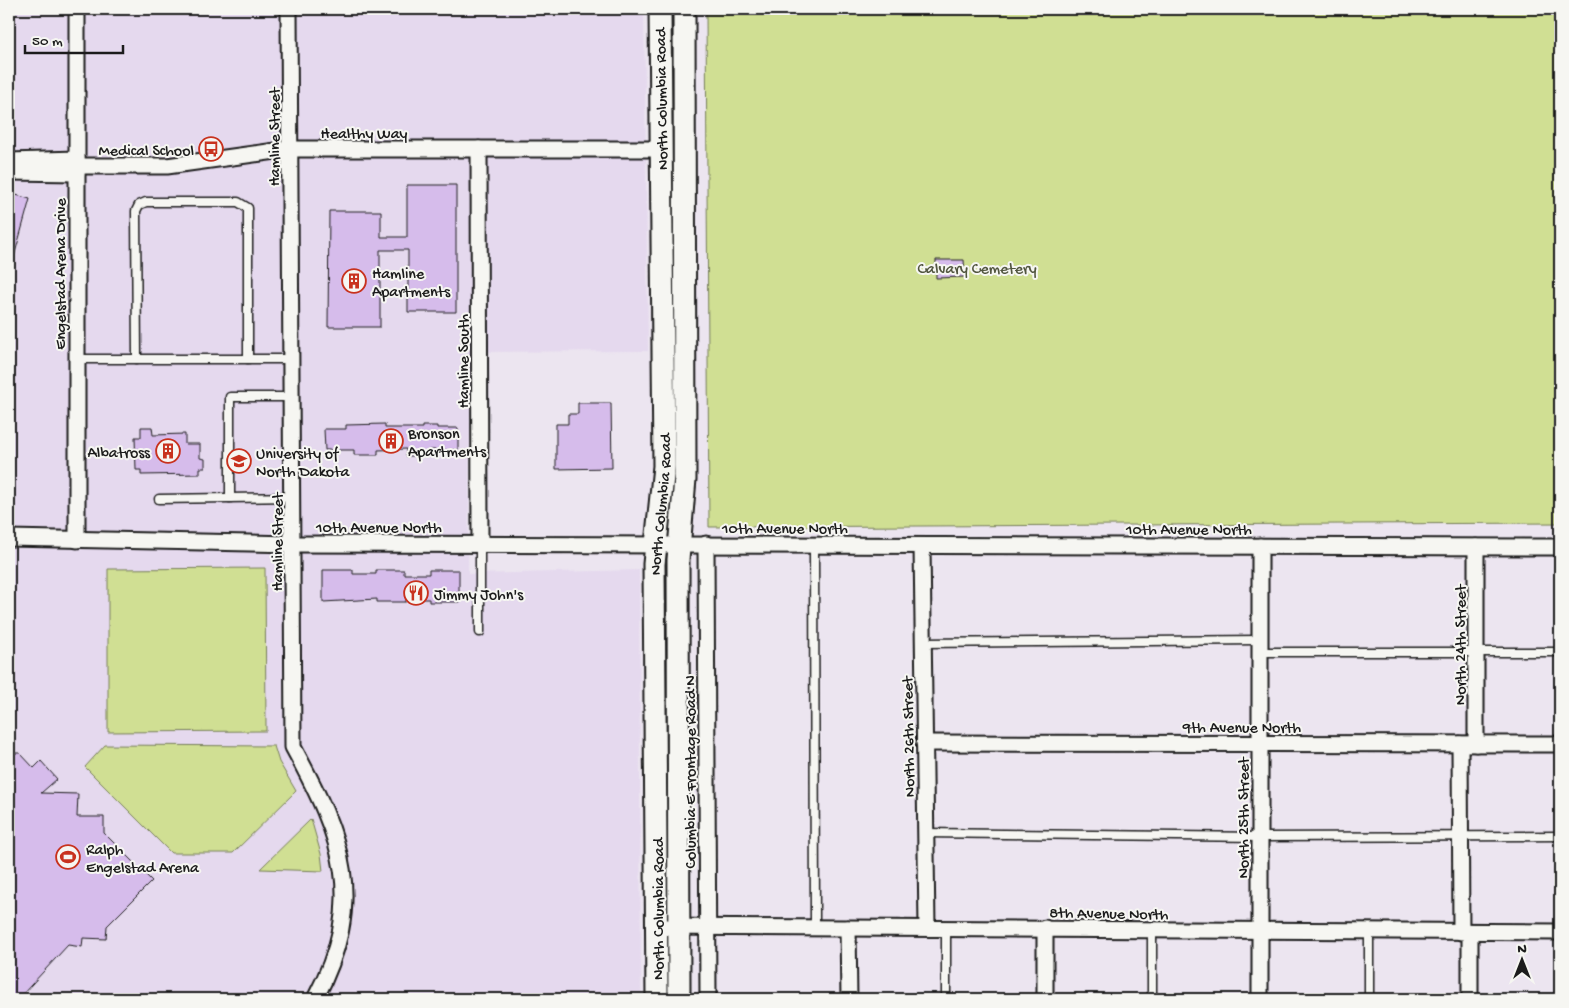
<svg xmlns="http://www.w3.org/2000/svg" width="1569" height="1008" font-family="'Gochi Hand',sans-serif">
<rect width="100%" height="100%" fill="#ece5f0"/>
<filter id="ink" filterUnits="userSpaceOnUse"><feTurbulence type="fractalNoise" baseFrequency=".02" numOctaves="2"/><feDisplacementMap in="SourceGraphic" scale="10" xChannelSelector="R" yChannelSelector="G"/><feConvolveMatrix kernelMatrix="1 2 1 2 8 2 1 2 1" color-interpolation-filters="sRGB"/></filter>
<g filter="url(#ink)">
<path fill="#e5d9ee" d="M9,9H644L648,351L471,352L468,574L639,570L641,999H9Z"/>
<g fill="#d0df93" stroke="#767e58">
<path d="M706,9H1560V523L709,527Z"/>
<path d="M265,568L266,731L108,732V569Z"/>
<path d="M105,745L274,746L279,762L296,791L233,853H171L85,767Z"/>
<path d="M311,819L321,854L323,871L260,869Z"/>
</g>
<g fill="#d6bceb" stroke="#1c1c1c">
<path d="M407,185H456V312H408V250H380V327H328L329,211H381V237H407Z"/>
<path d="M9,193L30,199L12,264L9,263Z"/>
<path d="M936,260H964L965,277L936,278Z"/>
<path d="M578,403H611L612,468L556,469V424H568V414H578Z"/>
<path d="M385,424V428H422V426H437V428H458V450H430V456H406V449L378,450V455H354V450H325L324,429H346V425Z"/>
<path d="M141,427H152L153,435L185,434V444H200V458L205,459V468H200V474L141,475V470H136L135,437H141Z"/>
<path d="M323,570H353V574H376V570H404V574H429V570H459V602H429V599H406V602H377V599L323,602Z"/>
<path d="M9,753H20L34,768L41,761L57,779L41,793L78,794L77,817H104V833L152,881L107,926L106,939L83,938L82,947L68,945L20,997L9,999Z"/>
</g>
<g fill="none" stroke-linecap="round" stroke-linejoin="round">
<g stroke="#1c1c1c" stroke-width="11">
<g id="lane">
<path d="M77,359H292"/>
<path d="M137,359L136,211L139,205L146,202H238L248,208V359"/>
<path d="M230,498V397H292"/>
<path d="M159,499L293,497"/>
<path d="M814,545L815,928"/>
<path d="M480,632V543"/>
<path d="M923,643L1260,640"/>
<path d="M1260,652H1560"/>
<path d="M926,833L1260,837L1560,836"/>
<path d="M946,999V928"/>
<path d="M1152,999V930"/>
<path d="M1369,999V932"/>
</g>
</g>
<g stroke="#1c1c1c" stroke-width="19">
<g id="street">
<path d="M289,9L293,747C343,839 367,900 315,999"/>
<path d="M479,149L480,543"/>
<path d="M9,161L77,159"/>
<path d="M77,166H167L290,149H652"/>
<path d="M9,172L77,173"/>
<path d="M9,538L294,544L1560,547"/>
<path d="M77,540V9"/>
<path d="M706,544L708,999"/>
<path d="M922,546L927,928"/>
<path d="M1260,546V999"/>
<path d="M1476,547V744"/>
<path d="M924,743L1560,744"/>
<path d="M1460,744L1461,932"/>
<path d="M657,927L1560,932"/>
<path d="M848,928L849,999"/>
<path d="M1045,928V999"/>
<path d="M1470,932V999"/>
</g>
</g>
<g stroke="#1c1c1c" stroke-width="25">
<g id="secondary">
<path id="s1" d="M657,999L654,564L664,466L660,9"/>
<path d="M679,999L678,560L685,479L684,9"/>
</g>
</g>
<use href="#lane" stroke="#f6f6f2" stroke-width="8"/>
<use href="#street" stroke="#f6f6f2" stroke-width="15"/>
<use href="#secondary" stroke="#f6f6f2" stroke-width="21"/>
</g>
</g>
<defs>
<g id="bus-ring" transform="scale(1.25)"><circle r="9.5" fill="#f6f6f2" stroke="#c8321e" stroke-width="1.5"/><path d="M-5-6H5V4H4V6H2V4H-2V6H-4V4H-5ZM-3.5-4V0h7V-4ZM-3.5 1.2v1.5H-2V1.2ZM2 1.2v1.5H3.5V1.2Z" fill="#c8321e"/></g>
<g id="building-ring" transform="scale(1.25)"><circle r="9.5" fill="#f6f6f2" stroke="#c8321e" stroke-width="1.5"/><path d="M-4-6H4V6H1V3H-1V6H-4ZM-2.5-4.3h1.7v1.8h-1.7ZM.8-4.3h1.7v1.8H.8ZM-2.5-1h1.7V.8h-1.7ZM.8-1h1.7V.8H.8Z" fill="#c8321e"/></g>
<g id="university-ring" transform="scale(1.25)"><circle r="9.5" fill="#f6f6f2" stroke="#c8321e" stroke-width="1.5"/><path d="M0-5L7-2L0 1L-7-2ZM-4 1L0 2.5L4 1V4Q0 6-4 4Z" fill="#c8321e"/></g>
<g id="restaurant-ring" transform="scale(1.25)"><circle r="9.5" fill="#f6f6f2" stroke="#c8321e" stroke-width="1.5"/><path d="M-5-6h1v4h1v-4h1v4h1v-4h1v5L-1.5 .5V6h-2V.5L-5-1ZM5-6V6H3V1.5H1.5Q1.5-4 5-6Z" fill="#c8321e"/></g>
<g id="stadium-ring" transform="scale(1.25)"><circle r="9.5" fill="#f6f6f2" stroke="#c8321e" stroke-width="1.5"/><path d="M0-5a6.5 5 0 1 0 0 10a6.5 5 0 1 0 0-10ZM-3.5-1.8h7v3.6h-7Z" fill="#c8321e"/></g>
</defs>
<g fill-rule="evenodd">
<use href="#bus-ring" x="211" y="149"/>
<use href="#building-ring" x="354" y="281"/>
<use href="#building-ring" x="391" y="441"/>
<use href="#building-ring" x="168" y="451"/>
<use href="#university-ring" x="239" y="461"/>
<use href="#restaurant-ring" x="416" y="593"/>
<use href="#stadium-ring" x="68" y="857"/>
</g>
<g text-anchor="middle" stroke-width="4" stroke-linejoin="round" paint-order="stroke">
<g font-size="16" fill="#1c1c1c" stroke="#f6f6f2">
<text transform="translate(660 99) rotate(-91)" y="6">North Columbia Road</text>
<text x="364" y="138">Healthy Way</text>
<text transform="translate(273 137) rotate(-90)" y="6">Hamline Street</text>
<text transform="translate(59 274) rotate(-90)" y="6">Engelstad Arena Drive</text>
<text transform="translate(462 361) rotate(-90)" y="6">Hamline South</text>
<text dy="6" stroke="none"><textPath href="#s1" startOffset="495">North Columbia Road</textPath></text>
<text x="379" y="532">10th Avenue North</text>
<text x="785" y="533">10th Avenue North</text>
<text x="1189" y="534">10th Avenue North</text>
<text transform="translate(276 542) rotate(-90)" y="6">Hamline Street</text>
<text transform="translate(1459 645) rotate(-90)" y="6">North 24th Street</text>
<text x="1242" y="732">9th Avenue North</text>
<text transform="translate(907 737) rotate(-91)" y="6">North 26th Street</text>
<text transform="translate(689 772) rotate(-90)" y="6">Columbia E Frontage Road N</text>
<text transform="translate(1242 818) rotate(-90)" y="6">North 25th Street</text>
<text transform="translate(657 909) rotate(-90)" y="6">North Columbia Road</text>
<text transform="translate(1109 912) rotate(1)" y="6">8th Avenue North</text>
</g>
<g font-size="16" fill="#1c1c1c" stroke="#f6f6f2" text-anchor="start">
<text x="194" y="155" text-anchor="end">Medical School</text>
<text x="372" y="278">Hamline<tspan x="372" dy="18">Apartments</tspan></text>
<text x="408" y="438">Bronson<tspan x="408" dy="18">Apartments</tspan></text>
<text x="150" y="457" text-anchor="end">Albatross</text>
<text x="256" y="458">University of<tspan x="256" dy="18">North Dakota</tspan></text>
<text x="434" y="599">Jimmy John's</text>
<text x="86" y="854">Ralph<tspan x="86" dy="18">Engelstad Arena</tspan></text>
</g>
<g font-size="16" fill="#525640" stroke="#f6f6f2">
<text x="977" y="273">Calvary Cemetery</text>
</g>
</g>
<rect width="1569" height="1008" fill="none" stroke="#f6f6f2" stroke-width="30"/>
<rect x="15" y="15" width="1539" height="978" fill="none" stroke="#1c1c1c" stroke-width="2" filter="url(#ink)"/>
<g transform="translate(1522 960)" stroke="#f6f6f2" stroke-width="4" paint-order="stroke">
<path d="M0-4L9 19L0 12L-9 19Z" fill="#1c1c1c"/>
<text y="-8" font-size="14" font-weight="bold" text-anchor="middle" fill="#1c1c1c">N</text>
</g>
<path d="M25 45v8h98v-8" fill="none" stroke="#1c1c1c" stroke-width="2.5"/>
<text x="32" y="45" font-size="15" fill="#1c1c1c" stroke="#f6f6f2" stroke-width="4" paint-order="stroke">50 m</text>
</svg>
